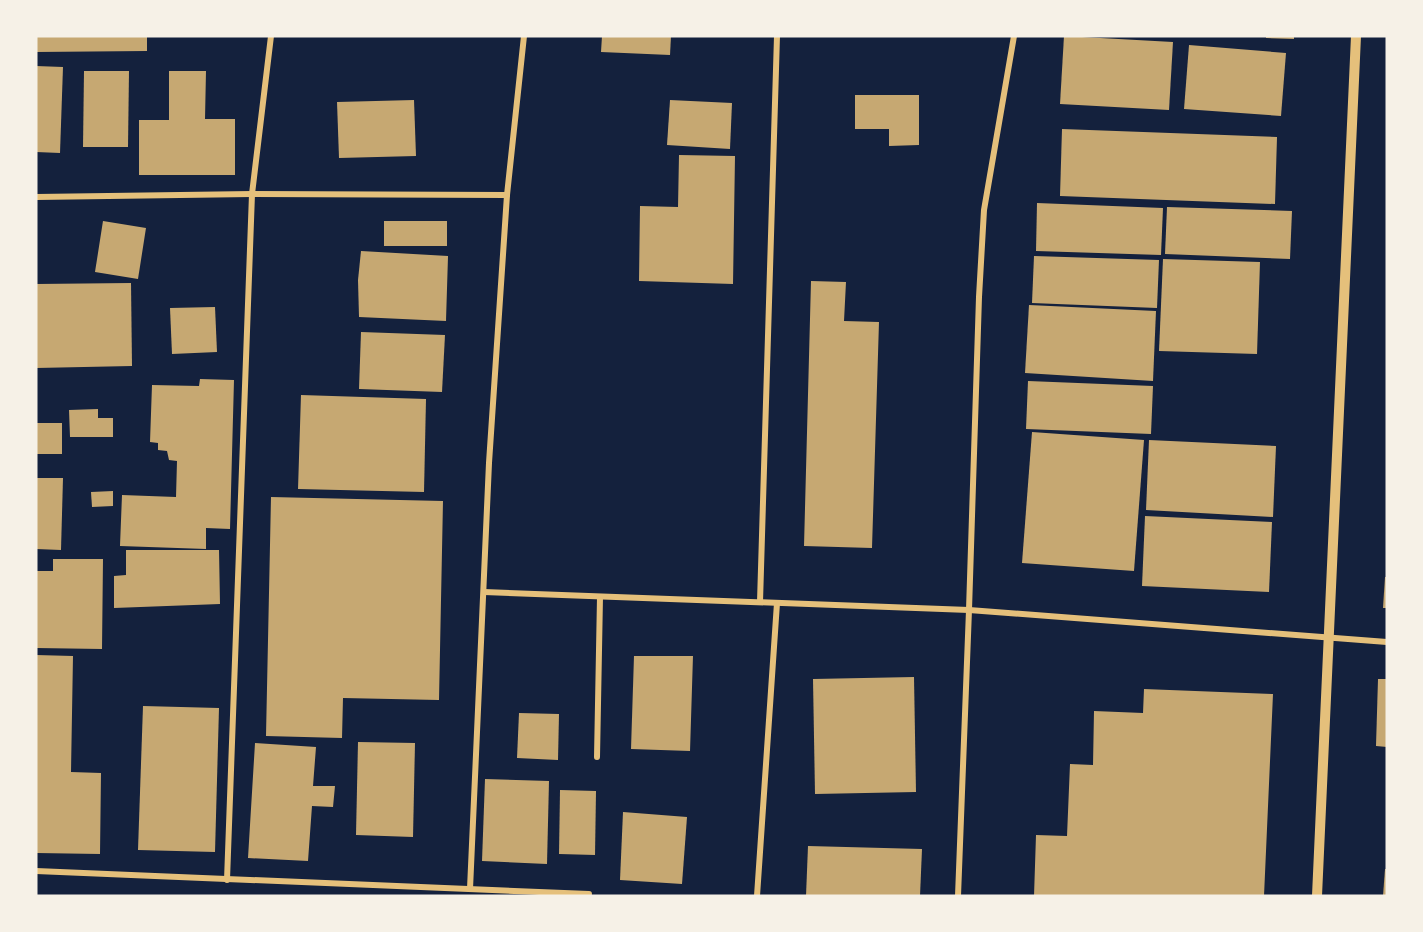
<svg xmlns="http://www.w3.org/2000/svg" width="1423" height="932" font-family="Ubuntu,sans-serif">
<rect width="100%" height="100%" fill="#14213d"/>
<g fill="#c6a872">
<path d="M36,36H147V51L36,52Z"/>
<path d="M602,36H671L670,55L601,52Z"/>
<path d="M1064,36L1173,42L1169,110L1060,104Z"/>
<path d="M1266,36H1294V39L1266,38Z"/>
<path d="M1189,45L1286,53L1281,116L1184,109Z"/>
<path d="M36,66L63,67L60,153L36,152Z"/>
<path d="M84,71H129L128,147H83Z"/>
<path d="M169,71H206L205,119H235V175H139V120H169Z"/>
<path d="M855,95H919V145L889,146V129H855Z"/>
<path d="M414,100L416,156L339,158L337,102Z"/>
<path d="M670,100L732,103L730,149L667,145Z"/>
<path d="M1062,129L1277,137L1275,204L1060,196Z"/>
<path d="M679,155L735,156L733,284L639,281L640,206L678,207Z"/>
<path d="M1037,203L1163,208L1161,255L1036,251Z"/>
<path d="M1167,207L1292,211L1290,259L1165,254Z"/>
<path d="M103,221L146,228L138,279L95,272Z"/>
<rect x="384" y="221" width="63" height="25"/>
<path d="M361,251L448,256L446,321L359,317L358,280Z"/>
<path d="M1034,256L1159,260L1157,308L1032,303Z"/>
<path d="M1163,259L1260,262L1257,354L1159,351Z"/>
<path d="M811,281L846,282L844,321L879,322L872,548L804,546Z"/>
<path d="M131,283L132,366L36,368V284Z"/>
<path d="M1029,305L1156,311L1153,381L1025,373Z"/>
<path d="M215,307L217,352L172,354L170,308Z"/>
<path d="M361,332L445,335L442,392L359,389Z"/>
<path d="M200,379L234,380L230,529L206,528V549L120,546L122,495L176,497L177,461L169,460L167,451L158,450V443L150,442L152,385L199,386Z"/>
<path d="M1028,381L1153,386L1151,434L1026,429Z"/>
<path d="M301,395L426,399L424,492L298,489Z"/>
<path d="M98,409V418H113V437H70L69,410Z"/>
<rect x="36" y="423" width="26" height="31"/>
<path d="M1032,432L1144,440L1134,571L1022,563Z"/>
<path d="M1149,440L1276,446L1273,517L1146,510Z"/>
<path d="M36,478H63L61,550L36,549Z"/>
<path d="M113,491V506L92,507L91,492Z"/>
<path d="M271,497L443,501L439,700L343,698L342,738L266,736Z"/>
<path d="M1145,516L1272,522L1269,592L1142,586Z"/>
<path d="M126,550H219L220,604L114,608V576L126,575Z"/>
<path d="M53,559H103L102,649L36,648V571H53Z"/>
<path d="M1385,577H1387V608H1383Z"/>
<path d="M36,655L73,656L71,772L101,773L100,854L36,853Z"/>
<path d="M634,656H693L690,751L631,749Z"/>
<path d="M914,677L916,792L815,794L813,679Z"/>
<path d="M1378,679H1387V747L1376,746Z"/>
<path d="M1144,689L1273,694L1264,896H1034L1036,835L1067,836L1070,764L1093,765L1094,711L1143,713Z"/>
<path d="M143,706L219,708L215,852L138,850Z"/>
<path d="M519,713L559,714L558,760L517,758Z"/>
<path d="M358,742L415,743L413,837L356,835Z"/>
<path d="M255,743L316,747L313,786H335L333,807L312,806L308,861L248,858Z"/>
<path d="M485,779L549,781L547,864L482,861Z"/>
<path d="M560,790L596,791L595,855L559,854Z"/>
<path d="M623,812L687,817L682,884L620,880Z"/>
<path d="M808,846L922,849L920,896H806Z"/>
<path d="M1385,869H1387V896H1383Z"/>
</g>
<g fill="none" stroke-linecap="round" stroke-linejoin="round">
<g stroke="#e5c07b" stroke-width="6">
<path d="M36,197L252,194L507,195"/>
<path d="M484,592L969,610L1387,642"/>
<path d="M760,602L777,36"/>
<path d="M597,757L600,597"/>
<path d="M36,871L589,894"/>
<path d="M227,880L252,194L271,36"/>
<path d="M470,889L489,463L507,195L524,36"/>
<path d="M757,896L777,603"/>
<path d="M958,896L969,610L979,297L984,210L1014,36"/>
</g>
<path stroke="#e5c07b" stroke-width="10" d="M1317,896L1356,36"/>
</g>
<rect width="1423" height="932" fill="none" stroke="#f6f1e7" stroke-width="75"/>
</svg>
